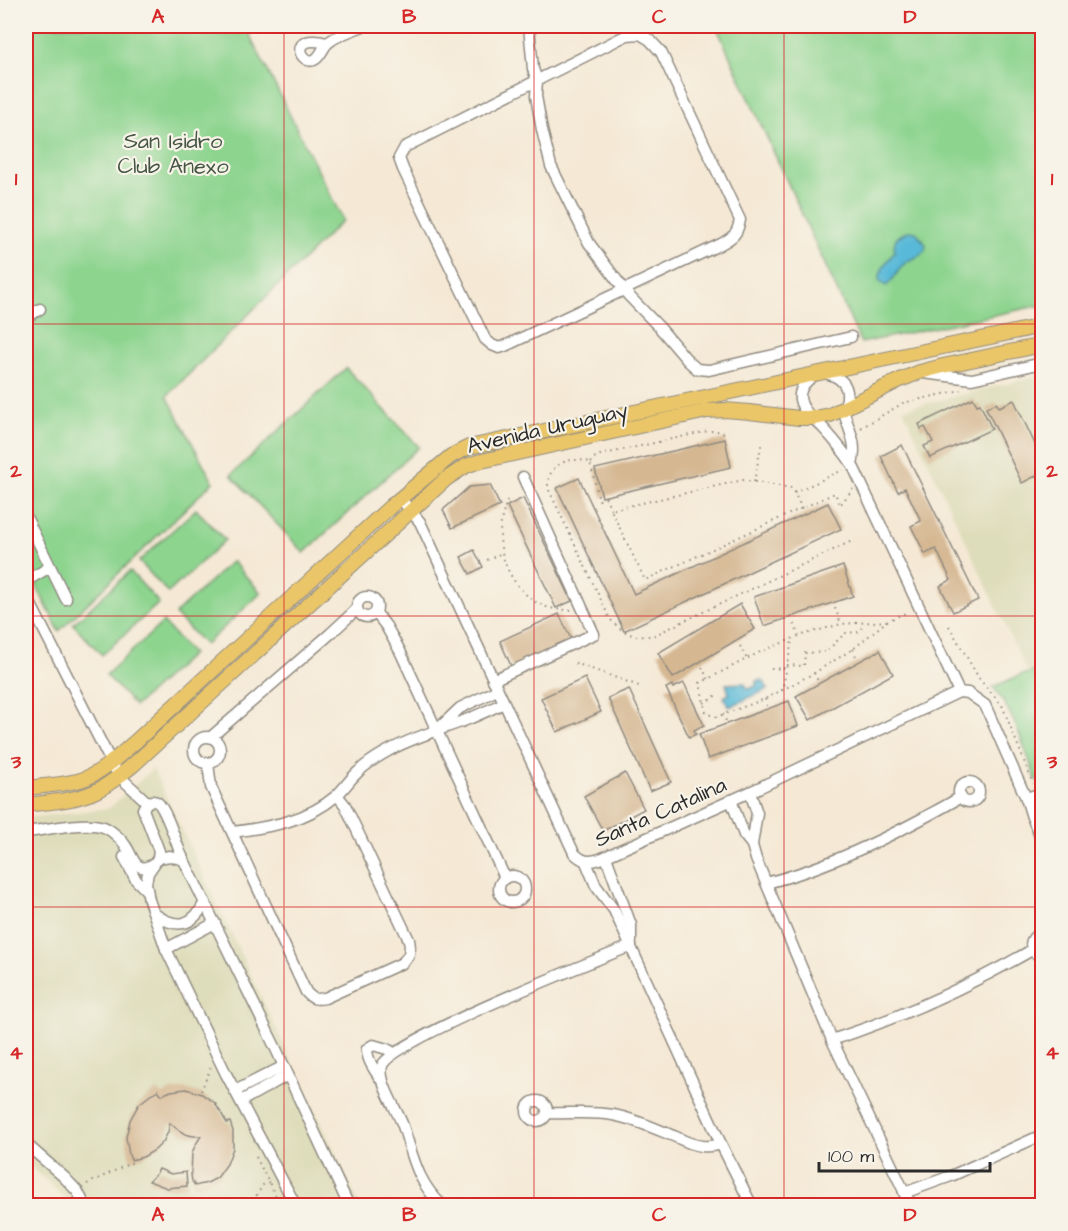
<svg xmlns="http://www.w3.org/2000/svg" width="1068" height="1231" font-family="'Architects Daughter',sans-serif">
<rect width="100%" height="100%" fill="#f7f3e8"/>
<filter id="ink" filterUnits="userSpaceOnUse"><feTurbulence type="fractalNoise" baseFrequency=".0167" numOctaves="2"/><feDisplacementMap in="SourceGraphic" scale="12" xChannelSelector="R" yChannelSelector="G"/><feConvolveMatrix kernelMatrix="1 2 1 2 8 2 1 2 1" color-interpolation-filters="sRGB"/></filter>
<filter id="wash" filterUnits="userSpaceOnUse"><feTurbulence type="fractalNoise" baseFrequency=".008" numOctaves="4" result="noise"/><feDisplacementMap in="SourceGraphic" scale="24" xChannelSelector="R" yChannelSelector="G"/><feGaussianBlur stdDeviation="1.35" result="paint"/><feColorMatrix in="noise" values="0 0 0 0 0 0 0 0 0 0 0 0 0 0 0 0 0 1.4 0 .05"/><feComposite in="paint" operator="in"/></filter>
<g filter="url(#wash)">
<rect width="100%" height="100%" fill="#f5e9d6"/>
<g fill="#deddbb">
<path d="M1042,375V668L1028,674L903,409Z"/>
<path d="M153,769L360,1205H69L66,1199L26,1162V818L109,808Z"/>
</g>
<g fill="#8dd48f" stroke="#5c805d" stroke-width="1.5">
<path d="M26,26H245L343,220L167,396L213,482L59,631L26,565Z"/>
<path d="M716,26H1042V305L861,343Z"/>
<path d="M346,368L419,447L304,553L231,475Z"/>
<path d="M196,509L225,540L168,593L139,561Z"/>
<path d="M232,561L261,593L205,645L175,614Z"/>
<path d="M130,571L159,603L102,655L73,624Z"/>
<path d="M163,622L192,654L135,706L106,675Z"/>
<path d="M1042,668V780L1037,782C1025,751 1015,713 993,687L1023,674H1028Z"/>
</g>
<g fill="#59b9d8" stroke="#427282" stroke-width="1.5">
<path d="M908,231L916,232L926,245C924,258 914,256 905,263C897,270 895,280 886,286L879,280C882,265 887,263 895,251L894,246L896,238Z"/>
<path d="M763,680L768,689L729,707L724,697L729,694L726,684L744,683L748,689L756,686V681Z"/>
</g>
<g id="blocks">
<g fill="#d5b792">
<path d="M973,398L977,405L980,404L992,429L930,458L924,446L933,442L925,427L921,429L919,424Z"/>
<path d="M1014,400L1042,459V473L1022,483L986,408L996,403L999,407Z"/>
<path d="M725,439L731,467L602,497L595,469Z"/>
<path d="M902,445L978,600L953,612L940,586L951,580L936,549L925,554L911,526L921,521L905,488L898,492L881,456Z"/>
<path d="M579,478L634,594L828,503L841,529L624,631L557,488Z"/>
<path d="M490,485L500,506L452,528L443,510L469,487Z"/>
<path d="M523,498L572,601L556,608L507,506Z"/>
<path d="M474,550L483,567L470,574L461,557Z"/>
<path d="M843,566L853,596L764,626L754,597Z"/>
<path d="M740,604L755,629L673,678L658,653Z"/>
<path d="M559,614L572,641L512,668L500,641Z"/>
<path d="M880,650L893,674L810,720L796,696Z"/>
<path d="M585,678L601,712L557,732L541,698Z"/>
<path d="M684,683L704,725L694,730L696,734L689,737L666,688L672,685L673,688Z"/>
<path d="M629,689L671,782L650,791L608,698Z"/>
<path d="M789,701L798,726L708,759L699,734Z"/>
<path d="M625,773L644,809L603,831L584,796Z"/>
<path d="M186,1089L202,1094L215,1103L227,1123L230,1122L233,1131V1148L227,1164L217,1178L207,1183L195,1186L192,1181L191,1175L192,1153L196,1144L201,1136H193L185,1134L177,1129L170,1123L168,1132L163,1142L155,1150L143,1157L131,1160L129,1155L126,1137L130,1120L139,1104L153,1093L158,1090L162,1095L171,1091Z"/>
<path d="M159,1169L171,1174L186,1172L187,1186L167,1188L149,1181L156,1174Z"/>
</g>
</g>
</g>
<g filter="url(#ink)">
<use href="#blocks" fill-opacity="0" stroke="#908a80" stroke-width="1.5"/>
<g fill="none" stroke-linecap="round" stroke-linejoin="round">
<g stroke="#908a80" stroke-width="13">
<g id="minor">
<path d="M529,26L533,69L537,80L536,96L542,130L551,166L589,243L628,295L660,328L688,361L697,369L709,370L851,337"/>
<path d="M640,34L650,40L661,52L740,220C737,235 733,237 721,244L505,346L499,348L492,345L485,339L403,169L399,158L405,147L627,35Z"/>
<path d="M327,43C287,33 300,65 314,60C321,57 323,46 329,42C337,35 353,30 363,26"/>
<path d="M26,318L40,309"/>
<path d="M819,373C834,373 849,381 847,398C846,404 843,407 844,412C849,432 858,442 852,464C844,452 835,441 825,430C820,424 810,417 805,410C793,394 804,380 819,373Z"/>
<path d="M923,373L972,379L1042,363"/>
<path d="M852,464L959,692"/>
<path d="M400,498L420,522L574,853C582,861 588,863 600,859L750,792L959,692"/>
<path d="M26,517L66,599"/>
<path d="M26,581L50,567"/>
<path d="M26,595L111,762L119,776L147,802C151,801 153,800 157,802C165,807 176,842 180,852L276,1049L349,1206"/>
<circle cx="367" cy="607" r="10"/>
<path d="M376,613L386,626L400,651L505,878"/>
<path d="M493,680L594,634L523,477"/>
<path d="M959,692L968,693L985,705L1026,798L1032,817L1042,841"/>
<path d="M439,728L460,708L497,690"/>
<circle cx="207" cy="750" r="13"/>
<path d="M211,737L330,634L357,609"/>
<path d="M208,763L211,787L306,992C312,999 316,1000 325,998L402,963C410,956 411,950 409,940L345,805L337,795"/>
<circle cx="969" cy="792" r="10"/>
<path d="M750,792L757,813L752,845L756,859L832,1040L911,1206"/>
<path d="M1026,798L1042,793"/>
<path d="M731,800L744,835L752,845"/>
<path d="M147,802L143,809L159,851L158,858L148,873L146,883L149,900L166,949L226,1074L296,1206"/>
<path d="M26,832C46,830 91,819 108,829C113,832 122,840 125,845C134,857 134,875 154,864"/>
<path d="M233,832C270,827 307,821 336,796C344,789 350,779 358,772C367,763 377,757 388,751C413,737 440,730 466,720C479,715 491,709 504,703"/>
<path d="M124,857L136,880L147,891"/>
<path d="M606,857L631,925V942"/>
<path d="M158,858L170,856L184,860"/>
<path d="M586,862L596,886L614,910L721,1144L752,1206"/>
<circle cx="512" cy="889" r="13"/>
<path d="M766,883C831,867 902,831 961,797"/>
<path d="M155,914C177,930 193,926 205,902"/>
<path d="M1042,935C1031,935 1028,945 1035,953L1042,955"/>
<path d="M166,949L215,923"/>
<path d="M832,1040C902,1017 969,986 1032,950"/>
<path d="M382,1081C376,1072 367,1061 367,1049L373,1045L387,1049L394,1053"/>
<path d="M235,1091L284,1066"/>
<circle cx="537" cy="1111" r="10"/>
<path d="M241,1101L288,1075"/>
<path d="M547,1113C569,1114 591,1111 613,1115C635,1119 656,1129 676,1137C684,1141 693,1145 702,1146C709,1147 715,1146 721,1144"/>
<path d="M26,1144L64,1177L78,1192L85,1206"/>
<path d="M904,1193L951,1176L1042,1135"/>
<path d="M443,1206C417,1183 413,1156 403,1126C397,1109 378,1083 382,1066C389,1041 596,960 631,946"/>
</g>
</g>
<g stroke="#908a80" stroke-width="16">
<g id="major">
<path d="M26,788C42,786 60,785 77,781C99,776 118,756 135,742L390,507L451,456L469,447L1042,326"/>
<path d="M26,805C49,802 75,801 96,791C109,785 120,775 132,766L446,479L466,466L477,462L707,411L725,410L749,412L799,418H815L830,415L900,380L920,372L943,366L1042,345"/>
</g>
</g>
<g stroke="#908a80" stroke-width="2" stroke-dasharray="1.5 4.5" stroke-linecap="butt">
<path d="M861,428L903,403L961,390"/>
<path d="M591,463L594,458L600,455L708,431H717L728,434"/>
<path d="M754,482L762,441"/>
<path d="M794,493L843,470"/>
<path d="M507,500C505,508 502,515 501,523C496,554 511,588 539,604C549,609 561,610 572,610"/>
<path d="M611,509L606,498L599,500L590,462C569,456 547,463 548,488L610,619C624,634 634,639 655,635L852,541"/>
<path d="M802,509L792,488L743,480L611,510L645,580L835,493L840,505L853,489"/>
<path d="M487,560L502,553"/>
<path d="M835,608L841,624"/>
<path d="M887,621L841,624L799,636L760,652L700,683L706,713L716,717L765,699L814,673L853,649L887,621L908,612"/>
<path d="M794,624L799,636"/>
<path d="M949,626L980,680L1002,705L1033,784"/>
<path d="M740,646L747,659"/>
<path d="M853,649L857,659"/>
<path d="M575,663L639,686"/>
<path d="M787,665L804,666L805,653L826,652L845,633L858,632L862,628"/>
<path d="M702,667L708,679"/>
<path d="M771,669L786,668"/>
<path d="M814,673L818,681"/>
<path d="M782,691L792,641"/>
<path d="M765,699L767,706"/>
<path d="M704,703L717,695"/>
<path d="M723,714L726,721"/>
<path d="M201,1091L211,1067"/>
<path d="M256,1157L281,1206"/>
<path d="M87,1184L133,1162"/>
<path d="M250,1206L263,1185L269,1182"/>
</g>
<use href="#minor" stroke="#fff" stroke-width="10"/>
<use href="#major" stroke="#eac669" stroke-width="14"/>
</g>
</g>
<path fill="none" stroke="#d62828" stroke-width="1.5" stroke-opacity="0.55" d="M284,26V1206M534,26V1206M784,26V1206M26,324H1042M26,616H1042M26,907H1042"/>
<g text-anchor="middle" stroke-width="4.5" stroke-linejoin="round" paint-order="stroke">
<g font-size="22" fill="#454" stroke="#f7f3e8">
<text x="173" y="148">San Isidro<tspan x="173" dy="25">Club Anexo</tspan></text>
</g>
<g font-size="22" fill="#2b2b2b" stroke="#f7f3e8">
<text transform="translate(547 427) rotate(-13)" y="8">Avenida Uruguay</text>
<text transform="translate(660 811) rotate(-24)" y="8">Santa Catalina</text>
</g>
</g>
<rect width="1068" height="1231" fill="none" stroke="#f7f3e8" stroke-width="66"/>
<path d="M819 1162v9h171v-9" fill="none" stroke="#2b2b2b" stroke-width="3"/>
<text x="828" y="1162" font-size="18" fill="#2b2b2b" stroke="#f7f3e8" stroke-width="4.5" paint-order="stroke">100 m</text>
<rect x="33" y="33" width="1002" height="1165" fill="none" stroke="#d62828" stroke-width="2"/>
<g font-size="20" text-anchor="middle" font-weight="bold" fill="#d62828">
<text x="158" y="23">A</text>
<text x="409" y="23">B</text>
<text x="659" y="23">C</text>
<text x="910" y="23">D</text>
<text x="16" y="185">1</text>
<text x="1052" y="185">1</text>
<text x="16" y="477">2</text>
<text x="1052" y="477">2</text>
<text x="16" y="768">3</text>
<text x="1052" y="768">3</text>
<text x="16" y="1059">4</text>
<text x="1052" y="1059">4</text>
<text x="158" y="1221">A</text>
<text x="409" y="1221">B</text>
<text x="659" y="1221">C</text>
<text x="910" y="1221">D</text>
</g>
</svg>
